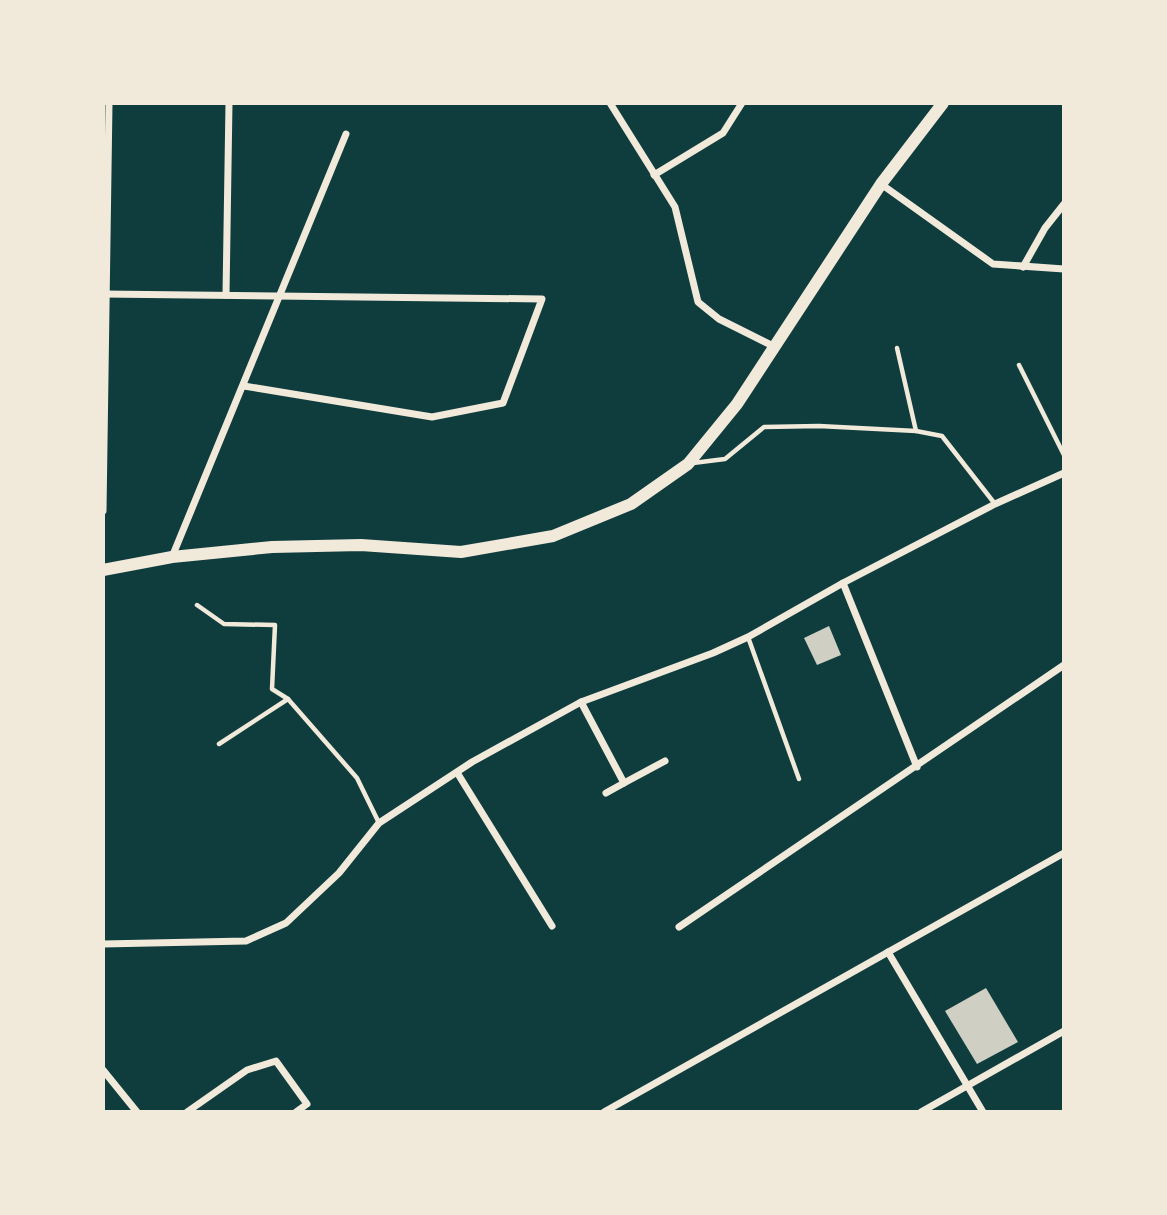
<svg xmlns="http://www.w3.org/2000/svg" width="1167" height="1215" font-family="'IBM Plex Sans',sans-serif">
<rect width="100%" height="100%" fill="#0f3d3e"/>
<g fill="#cfcfc3">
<path d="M829,626L841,655L817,665L804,638Z"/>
<path d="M986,988L1018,1042L977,1064L945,1011Z"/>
</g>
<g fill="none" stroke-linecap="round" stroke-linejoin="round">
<g stroke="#f1e9da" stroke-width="4.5">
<path d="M897,348L916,431"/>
<path d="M1019,365L1064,455"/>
<path d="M693,463L725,459L764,427L819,426L916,431L942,436L995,504"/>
<path d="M197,605L224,624L275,625L272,689L288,699L357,778L379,823"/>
<path d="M748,637L799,779"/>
<path d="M219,744L288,699"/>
</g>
<g stroke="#f1e9da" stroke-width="7">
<path d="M610,103L675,207L698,302L719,319L775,347"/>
<path d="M654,175L723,133L742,103"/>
<path d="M881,184L993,264L1064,269"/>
<path d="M1023,267L1045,228L1064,204"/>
<path d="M103,294L542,299L503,403L432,417L244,386"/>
<path d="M226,295L229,103"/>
<path d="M103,511L109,103"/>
<path d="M172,557L346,134"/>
<path d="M843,583L917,767"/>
<path d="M581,702L624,783L606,793"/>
<path d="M458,774L552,926"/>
<path d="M624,783L665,761"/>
<path d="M679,927L1064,665"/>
<path d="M103,944L246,941L286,923L339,873L379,823L472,762L581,702L713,653L748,637L843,583L995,504L1064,473"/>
<path d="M888,952L983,1112"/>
<path d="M103,1070L137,1112"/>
<path d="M187,1112L247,1070L276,1061L307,1104L296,1112"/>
<path d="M604,1112L1064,853"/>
<path d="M921,1112L1064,1031"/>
</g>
<path stroke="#f1e9da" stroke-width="12" d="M103,570L172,557L272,547L361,545L461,552L553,536L631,504L688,464L737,404L881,184L943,103"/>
</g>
<rect width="1167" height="1215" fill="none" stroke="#f1e9da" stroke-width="210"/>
</svg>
